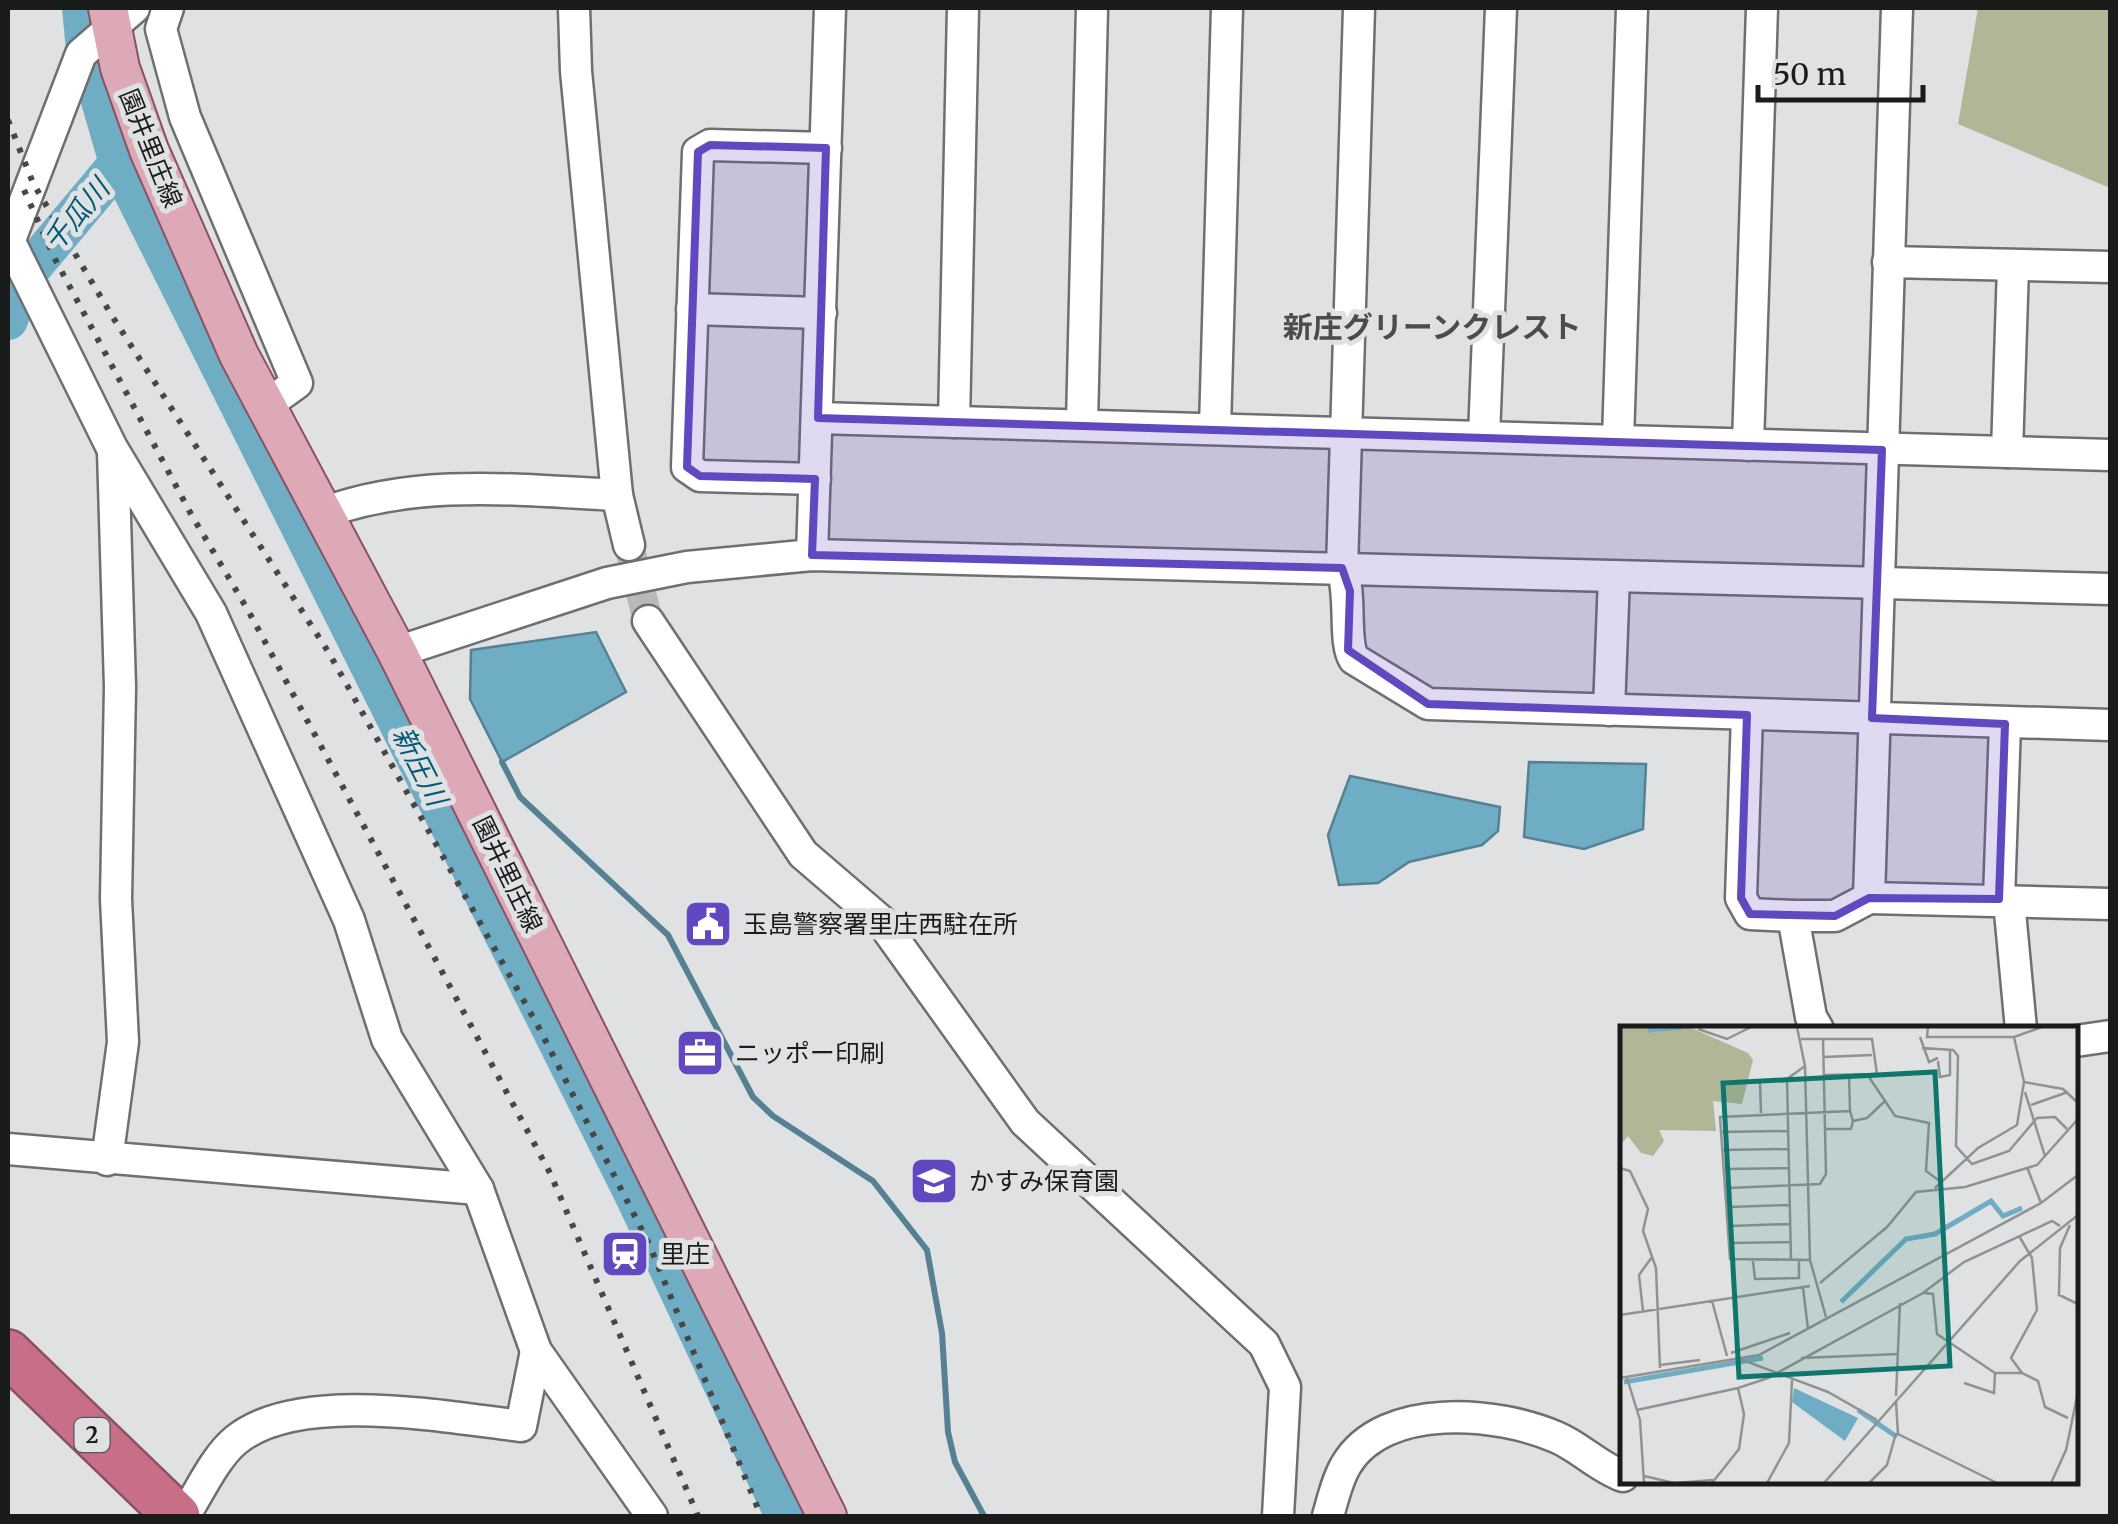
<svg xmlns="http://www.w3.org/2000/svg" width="2118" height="1524" font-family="Merriweather,'Noto Sans JP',serif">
<rect width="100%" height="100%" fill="#e0e1e2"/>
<path fill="#b0b696" d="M1978,8H2110V188L1958,124Z"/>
<g fill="#6fadc5" stroke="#568192" stroke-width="2.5">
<path d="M596,632L626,692L502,762L470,699L471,650Z"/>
<path d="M1529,762L1646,764L1643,829L1584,849L1524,837Z"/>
<path d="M1350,776L1500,807L1498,831L1482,845L1409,862L1378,883L1339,885L1328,835Z"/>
</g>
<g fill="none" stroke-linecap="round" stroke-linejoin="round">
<path stroke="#568192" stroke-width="6" d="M502,762L520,797L668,935L753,1097L773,1116L873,1181L927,1250L942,1333L948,1432L955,1462L984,1516"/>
<g stroke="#6fadc5" stroke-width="40">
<path d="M82,8L86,49L119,163L636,1198L785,1516"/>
<path d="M8,320L22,279L119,163"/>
</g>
<path stroke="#b8b9ba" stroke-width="30" stroke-dasharray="30 15" stroke-linecap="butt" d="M629,545L648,621"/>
<g stroke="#6e6f70" stroke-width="35">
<g id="minor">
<path d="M168,8L161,29L185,117L297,383L265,406"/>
<path d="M574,8L576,71L617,495L629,545"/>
<path d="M1359,8L1342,568C1352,597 1343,642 1354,659L1428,704L2110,725"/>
<path d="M1897,8L1869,898L2110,904"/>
<path d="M8,238L112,448L211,613L349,920L387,1039L478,1189L536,1351L652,1516"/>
<path d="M8,245L81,54L134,8"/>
<path d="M1888,262L2110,267"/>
<path d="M692,309L821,313"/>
<path d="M818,418L2110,455"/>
<path d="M954,422L963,8"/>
<path d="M1082,423L1092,8"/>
<path d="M1215,428L1227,8"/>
<path d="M1484,436L1501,8"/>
<path d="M1618,440L1632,8"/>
<path d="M1748,445L1762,8"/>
<path d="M2007,452L2013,266"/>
<path d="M815,479L700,476L687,467L698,152L710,145L826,148"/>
<path d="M323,513C418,478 517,490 617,495"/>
<path d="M812,555L830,8"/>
<path d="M648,621L803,854L881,921L1025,1122L1264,1344L1285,1387L1278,1516"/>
<path d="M397,652L607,583L687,567L812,555L2110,589"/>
<path d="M1609,710L1614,577"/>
<path d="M1747,715L1741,898L1750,914L1793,916"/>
<path d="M1999,899L2005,724"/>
<path d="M2009,901L2021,1029"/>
<path d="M1818,1029L1811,1017L1793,916H1835L1869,898"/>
<path d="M2076,1041L2110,1036"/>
<path d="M8,1149L478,1189"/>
<path d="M107,1160L123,1042L116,899L120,687L113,451"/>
<path d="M184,1516C199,1493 215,1457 236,1440C299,1389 445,1417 521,1426L536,1351"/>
<path d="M1328,1516C1333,1499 1337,1480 1346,1465C1384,1401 1499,1412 1556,1437C1580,1447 1598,1467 1623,1476"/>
</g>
</g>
<g stroke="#8a5261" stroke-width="42">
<path id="major" d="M108,8L120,68L149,150L239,355L397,652L827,1516"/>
</g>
<g stroke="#8a5261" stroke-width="50">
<path id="highway" d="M8,1353L177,1516"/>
</g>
<use href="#minor" stroke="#fff" stroke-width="30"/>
<use href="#major" stroke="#dda9b6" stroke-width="38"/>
<use href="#highway" stroke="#c76f86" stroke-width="45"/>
<g stroke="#464747" stroke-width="6" stroke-dasharray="5 10" stroke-linecap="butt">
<path d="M8,120L33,183L112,316L329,653L539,1028L649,1244L761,1516"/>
<path d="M24,190L55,259L191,514L249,612L550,1173L698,1516"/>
</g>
</g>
<path fill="#6148c0" fill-opacity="0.2" stroke="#6148c0" stroke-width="8" stroke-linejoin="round" d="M710,145L826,148L818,418L1882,450L1872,718L2005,724L1999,899L1869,898L1835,916L1750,914L1741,898L1747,715L1428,704L1348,650L1350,591L1342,568L812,555L815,479L700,476L687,467L698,152Z"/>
<defs>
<g id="civic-square" transform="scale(2.5)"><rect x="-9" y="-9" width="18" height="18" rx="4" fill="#6148c0" stroke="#e0e1e2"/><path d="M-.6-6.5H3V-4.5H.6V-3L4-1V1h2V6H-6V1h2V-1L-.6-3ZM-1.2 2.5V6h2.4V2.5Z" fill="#fff"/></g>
<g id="office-square" transform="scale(2.5)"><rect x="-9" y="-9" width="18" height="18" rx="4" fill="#6148c0" stroke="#e0e1e2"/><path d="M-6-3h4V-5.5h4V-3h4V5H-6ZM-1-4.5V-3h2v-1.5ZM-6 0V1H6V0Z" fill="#fff"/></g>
<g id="school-square" transform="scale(2.5)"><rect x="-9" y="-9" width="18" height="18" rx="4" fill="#6148c0" stroke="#e0e1e2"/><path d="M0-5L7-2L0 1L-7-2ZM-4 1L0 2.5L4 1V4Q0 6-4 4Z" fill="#fff"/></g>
<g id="station-square" transform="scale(2.5)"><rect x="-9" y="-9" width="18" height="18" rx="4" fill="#6148c0" stroke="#e0e1e2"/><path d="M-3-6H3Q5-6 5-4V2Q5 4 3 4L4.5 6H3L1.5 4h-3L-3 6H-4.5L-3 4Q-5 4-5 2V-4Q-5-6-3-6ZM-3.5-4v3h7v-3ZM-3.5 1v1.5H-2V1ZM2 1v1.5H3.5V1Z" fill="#fff"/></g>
</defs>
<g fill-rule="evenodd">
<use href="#civic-square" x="708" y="924"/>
<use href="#office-square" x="700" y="1053"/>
<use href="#school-square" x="934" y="1181"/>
<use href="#station-square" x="625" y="1254"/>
</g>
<g text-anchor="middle" stroke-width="10" stroke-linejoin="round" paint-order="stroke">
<rect fill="#e0e1e2" stroke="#555657" stroke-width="2.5" x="74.5" y="1418" width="35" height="34" rx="8"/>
<g font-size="22" font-weight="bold" fill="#1a1b1b">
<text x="92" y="1443">2</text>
</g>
<g font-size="25" fill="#1a1b1b" stroke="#e0e1e2">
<text transform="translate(151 148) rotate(68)" y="9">園井里庄線</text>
<text transform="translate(508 874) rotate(64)" y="9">園井里庄線</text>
</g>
<g font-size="25" fill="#1a1b1b" stroke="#e0e1e2" text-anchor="start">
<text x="743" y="933">玉島警察署里庄西駐在所</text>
<text x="735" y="1062">ニッポー印刷</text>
<text x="969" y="1190">かすみ保育園</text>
<text x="660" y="1263">里庄</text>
</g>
<g font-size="28" font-style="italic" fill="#015b74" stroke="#e0e1e2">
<text transform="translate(76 215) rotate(-50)" y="10">千瓜川</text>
<text transform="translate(420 766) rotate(63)" y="10">新圧川</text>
</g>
<g font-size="30" font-weight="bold" fill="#4b4c4d" stroke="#e0e1e2">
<text x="1432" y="338">新庄グリーンクレスト</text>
</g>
</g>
<g transform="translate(1620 1026)">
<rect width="458" height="458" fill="#e0e1e2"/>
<path d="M0,1H69L128,27L133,34L122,78L93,75L96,105L39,104L44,115L33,130L21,127L8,110L0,120Z" fill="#b0b696"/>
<path d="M174,362L238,392L225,415L172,376Z" fill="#6fadc5"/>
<path fill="none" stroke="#6fadc5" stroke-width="5" d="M28,4L63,1M221,276L286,213L315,208L371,175L383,190L402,182M4,356L143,332M238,384L277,411"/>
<path fill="none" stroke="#919292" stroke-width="2.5" d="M177,1L185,40L190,234L206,291M308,1L307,11H394L422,1M78,3L107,13L131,1M300,11L309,36L318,32M181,13H252L257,48L204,49M302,22L333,24L338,30L336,120L352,138L389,125L417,92L435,91L447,103M204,31L252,29M318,35L320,51L330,49V23M247,48L275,90L309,97L306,145L321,156M140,56L141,87M404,56L443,63L458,77M405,66L425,130M411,79L448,66M230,85L233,95L247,92L264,76M206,103H231L233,95M100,106L168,105M101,124L168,123M407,141L421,177M0,142L10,145L28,183L23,205L36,242L40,342M108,143L169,142M108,162L200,158L206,148L203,12M315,162L358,122L397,99L404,56L394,11M109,181L169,179M450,199L440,222L439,269L458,278M110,200L170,198M399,210L412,232L417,284L391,332L402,347M110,217L170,216M171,234L167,53L185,40M190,234L110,233L100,91L230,85L229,49M133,235L135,253L179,252V234M200,257L267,201L296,166L345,161L417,139L458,93M183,262L188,303M304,267L313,268L317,308L375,347H402L418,355L425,381L448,392M92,275L107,330M23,285L19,249L32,231M0,289L190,260M111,327L170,307M181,332L279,328M120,333L208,366L257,394M40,339L80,334M0,352L139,329L421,177L458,149M7,352L20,394L24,457M344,357L374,367L375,347M276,370L280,277M276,376L278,408L377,457M17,384L118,362M24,450L54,457M55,457L93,454M92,457L119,423L124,388L118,362L148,352L303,267L344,236L432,195L440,200M147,457L169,417L172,354M204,457L400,235L458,189M249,457L267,439L276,407M431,457L446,424L458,366"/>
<path fill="#0f766e" fill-opacity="0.15" stroke="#0f766e" stroke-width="5" d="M315,46L330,340L119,351L103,57Z"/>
<rect width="458" height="458" fill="none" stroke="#1a1b1b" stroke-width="5"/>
</g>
<rect width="2118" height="1524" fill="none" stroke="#1a1b1b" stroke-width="20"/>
<path d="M1758 85v15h165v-15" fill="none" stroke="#1a1b1b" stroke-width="5"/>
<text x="1773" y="85" font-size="30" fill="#1a1b1b" stroke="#e0e1e2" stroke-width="8" paint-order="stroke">50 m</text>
</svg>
